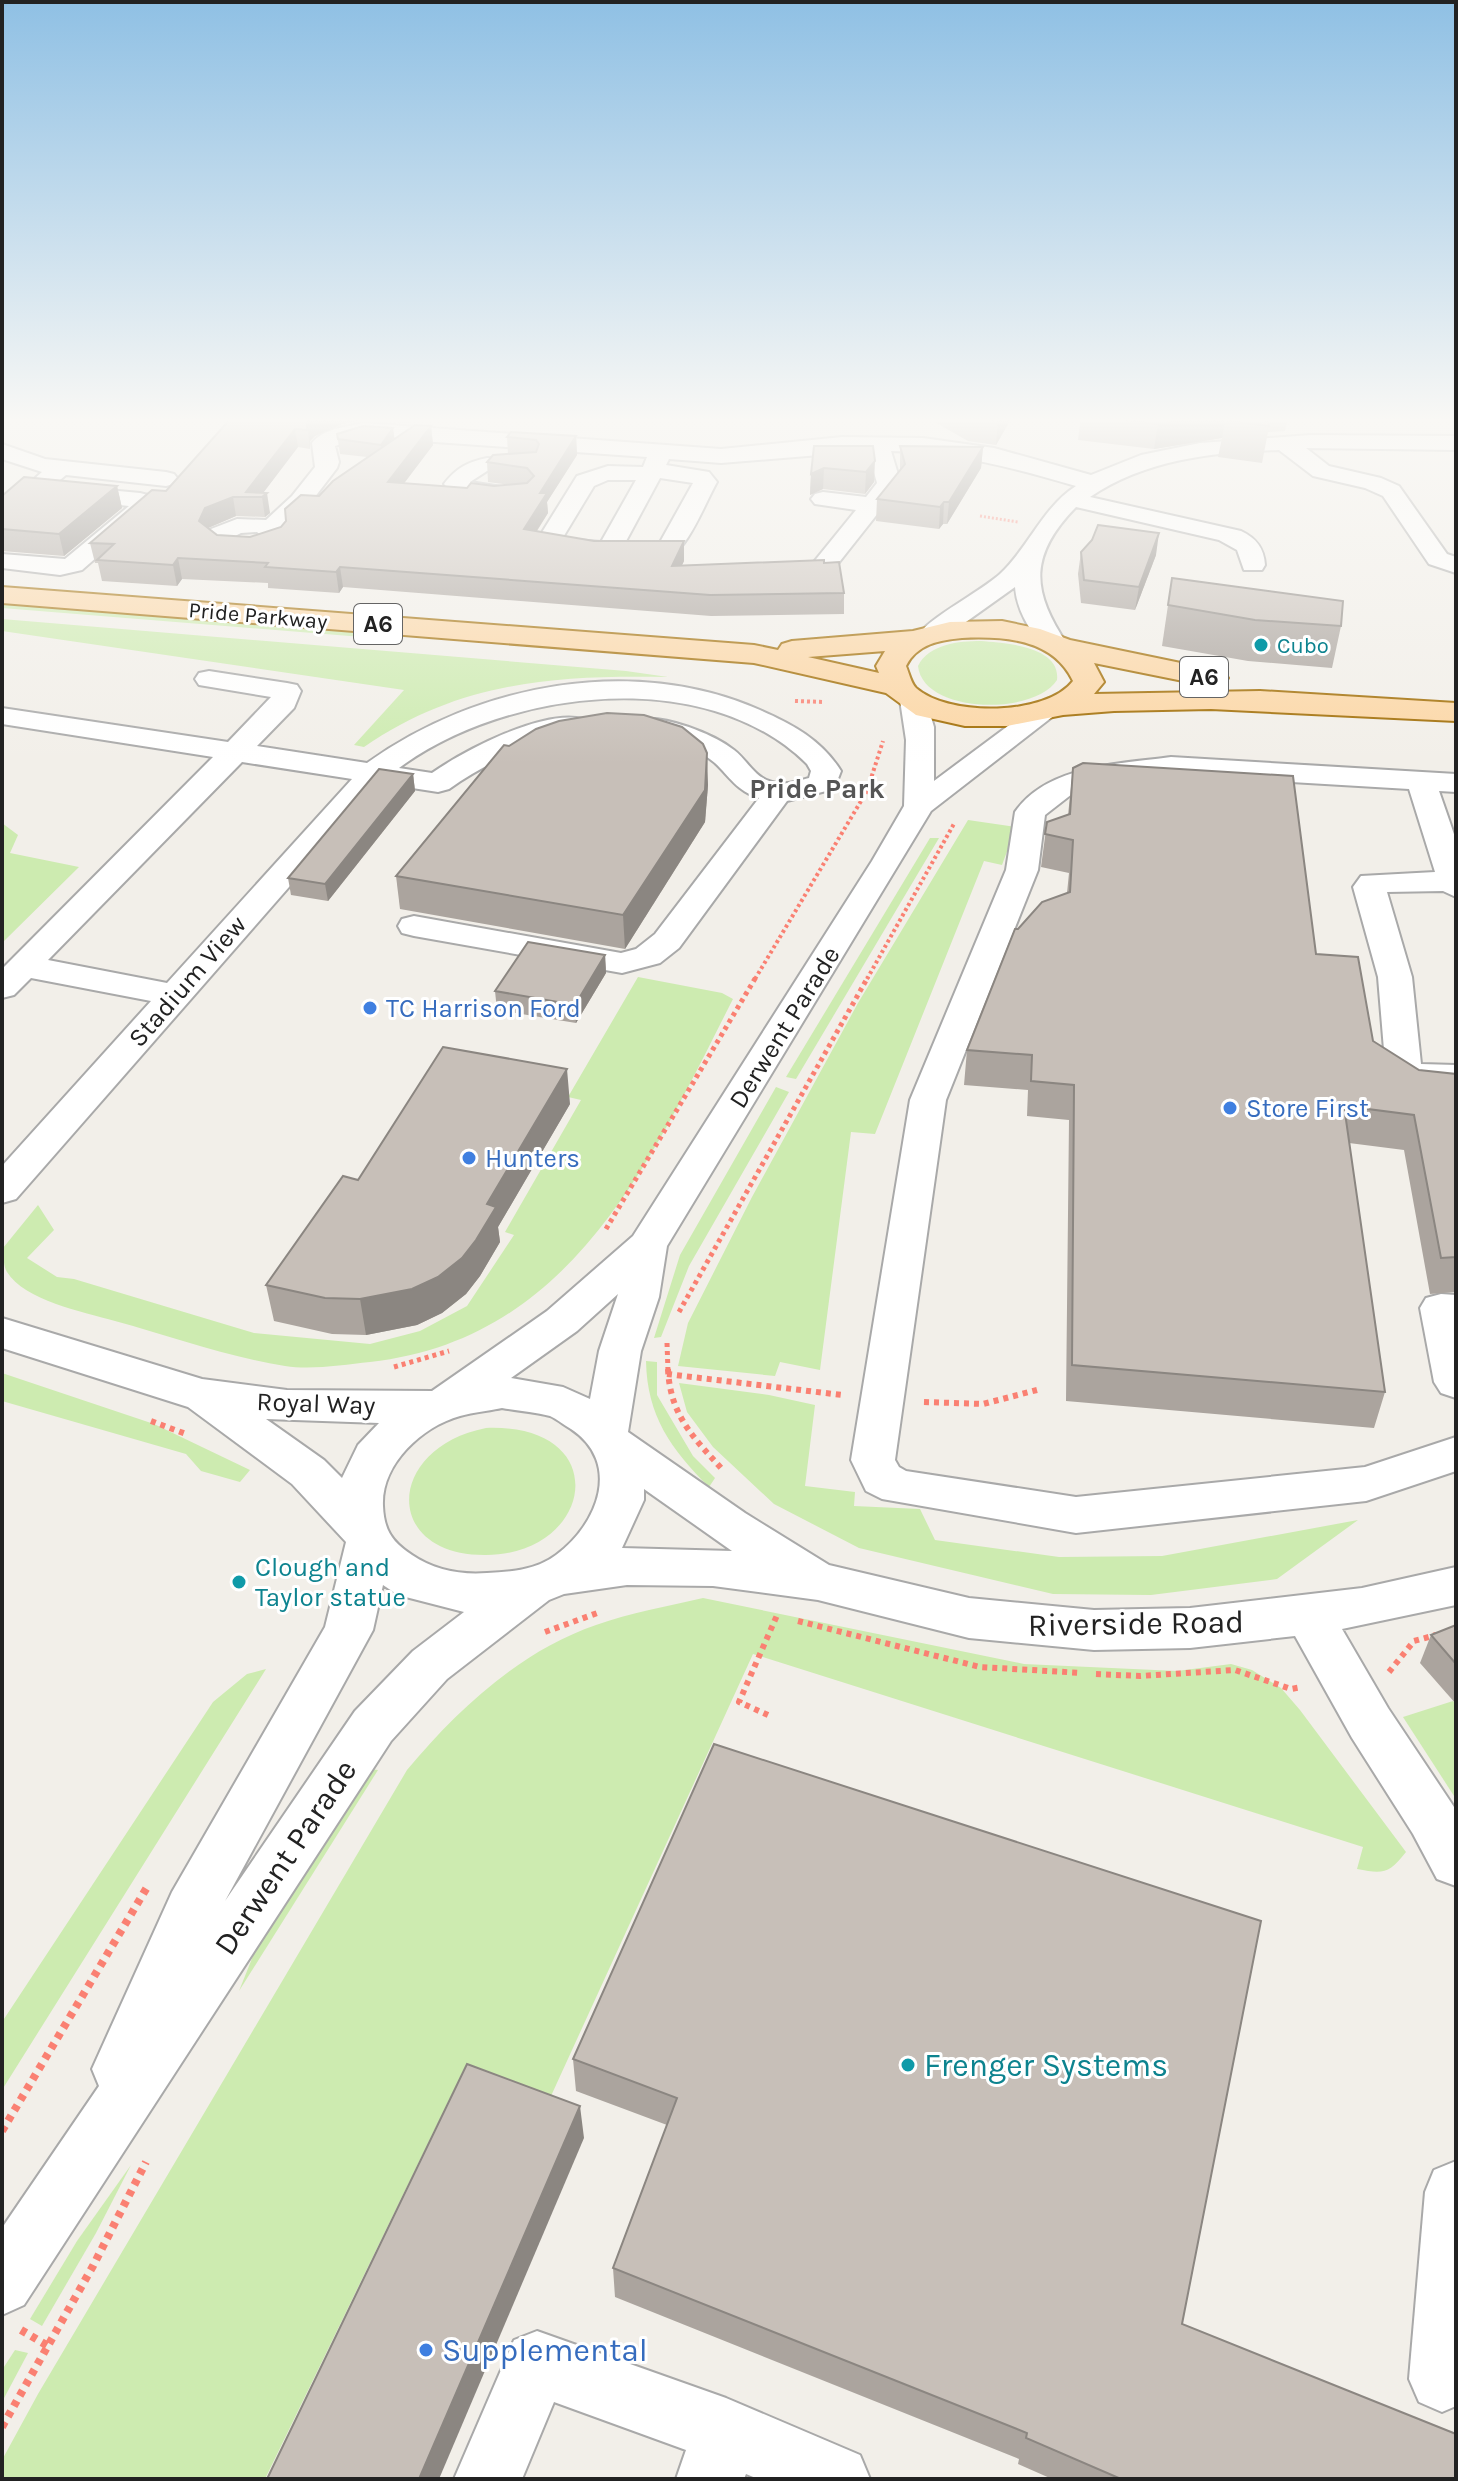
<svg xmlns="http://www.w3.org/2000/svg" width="1458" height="2481" font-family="Karla,sans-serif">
<rect width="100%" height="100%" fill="#f2efe9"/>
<g fill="#cdebb0">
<path d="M2,602L401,636L399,640L2,608Z"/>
<path d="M2,619L626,671L668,677C556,675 460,681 364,747L354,745L404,690L2,631Z"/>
<path d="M981,641C1005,643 1061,646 1057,680C1034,716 923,714 918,666C929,644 959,641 981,641Z"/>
<path d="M968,820L1016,827L1002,865L984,861L875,1134L851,1132L820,1370L780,1362L775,1376L678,1366L688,1323L752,1197L858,1003Z"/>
<path d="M2,823L18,835L10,853L79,867L2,943Z"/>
<path d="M930,838H939L796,1079L786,1077Z"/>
<path d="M638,977L722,993L733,999C651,1160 572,1340 370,1362C343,1365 311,1370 285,1366C228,1357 170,1336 115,1321C83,1312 24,1300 7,1272C3,1266 4,1256 3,1248L38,1205L54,1230L27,1258L57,1277L74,1279L254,1333L370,1344L420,1331L467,1306L514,1235L505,1232L581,1100L568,1097Z"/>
<path d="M776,1087L789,1092L689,1266L661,1337L654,1338L680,1255Z"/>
<path d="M646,1361L657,1362V1395L693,1456L715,1478L709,1487C671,1449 647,1416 646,1361Z"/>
<path d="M2,1373L154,1424L250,1470L240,1482L201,1471L186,1454L2,1401Z"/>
<path d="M679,1383L769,1395L815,1405L805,1486L855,1492L854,1506L920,1509L935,1540L1059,1557L1162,1556L1358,1520L1277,1579L1151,1595L1053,1594L859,1548L774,1504L713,1447L687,1412Z"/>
<path d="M486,1428C615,1423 595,1554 486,1555C382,1556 385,1448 486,1428Z"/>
<path d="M703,1598L1024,1664L1177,1671L1231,1664L1252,1670L1281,1688L1300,1710L1406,1852C1389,1874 1383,1874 1357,1869L1363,1847L753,1654L551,2096L465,2067L265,2479H2V2460L38,2394L407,1770C457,1710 520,1651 596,1625C630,1613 668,1606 703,1598Z"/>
<path d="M266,1669L7,2082L2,2090V2022L213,1702L247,1674Z"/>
<path d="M1453,1701L1456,1704V1799L1403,1717Z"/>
<path d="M369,1769L378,1770L239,1991L257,1946Z"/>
<path d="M131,2165L96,2233L42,2326L30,2319L77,2241Z"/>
<path d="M15,2350L28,2353L2,2402V2370Z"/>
</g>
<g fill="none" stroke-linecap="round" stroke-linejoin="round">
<g stroke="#a9a9a9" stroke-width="4">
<g id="minor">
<path d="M364,423L721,449L842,437L923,438L994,448L1091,475L1141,455L1200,443L1310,435L1456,436V450L1306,448L1329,466L1381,478L1399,486L1447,554L1456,557V573L1429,564L1383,496L1365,488L1313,476L1279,450C1214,452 1146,459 1090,497L1241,531C1256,538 1264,548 1265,565L1262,570H1244L1237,550L1219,540L1076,507C1029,555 1031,591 1067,644L1063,650H1045C1030,630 1017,612 1015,587L942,639H924L920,633C931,617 981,591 1000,574C1029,547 1042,508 1076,486C1014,468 955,452 891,451L901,484L829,575C810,580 785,583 766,578L762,573L766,568L813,563L856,510L815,504L811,499L815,494L823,492L866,497L877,483L868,451L721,463L669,459L666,465L709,472L717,482C705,503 686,555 663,560C638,559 549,561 536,542L577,476L608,466L643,467L647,457L364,437L335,446L339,462L337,468L308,506L285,528L286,539L283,544C260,556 223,564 206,540L211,529L237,519L266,520L292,496L315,467L312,443C324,428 346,427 364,423ZM660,478L693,483L659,544L625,543ZM608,480H636L601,542L562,539L594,486ZM257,532L262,536L245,541L231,538L241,533Z"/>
<path d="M2,444L45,459L166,472L174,474L178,479L174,484L166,486L66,475L54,485L140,493L148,495L153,508L82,570L60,575L2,568V554L65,559L129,506L26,495L22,490L42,472L2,459Z"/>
<path d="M487,458L535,460L538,465L535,470L487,471L470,482L521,490L525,495L521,500C500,505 458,502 444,484C456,468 468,462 487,458Z"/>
<path d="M209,671L287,683L297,685L301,691L294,708L257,746L367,763C477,684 633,654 760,710C792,724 822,740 841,771L834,789L787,801L679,948L660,963L622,973L414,936L402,933L398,926L402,919L414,916L621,953L636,949L655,934L759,798C737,791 730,777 715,763C694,745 665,739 639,732L635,726L639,720C663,714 714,734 734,750C747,760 755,778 772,782C784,786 798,781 809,778L811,771L807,764C705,663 504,690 399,768L432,773C465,750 543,709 583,719L587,725L583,731C533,744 491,759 449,789L438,792L380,783L16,1199L2,1203V1166L151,1001L31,978L14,995L2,998V969L213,757L2,724V708L228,742L271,697L199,685L195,679L199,673ZM242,762L352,779L167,983L48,960Z"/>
<path d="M914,692L924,694L934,727V781L1032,708L1042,706L1052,708L1056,714L931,811L667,1246L659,1297L641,1351L628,1432L745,1513L829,1565L969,1598L1094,1610L1190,1608L1362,1588L1456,1567V1605L1342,1629L1388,1708L1456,1810V1886L1437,1879L1413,1834L1352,1738L1295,1636L1190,1648L1094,1650L969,1638L818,1600L713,1586L627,1585L564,1594L549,1600L447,1679L391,1741L24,2305L2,2315V2228L99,2086L92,2069L172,1892L325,1627L346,1542L292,1484L188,1407L2,1348V1318L202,1379L287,1390L432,1391L547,1311L633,1236L872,861L904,806L906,740L900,700L904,694ZM618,1294L599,1351L590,1399L563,1387L511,1378L577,1331ZM502,1408C518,1411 535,1412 550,1416C557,1419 564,1425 571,1429C622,1463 598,1524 556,1555C536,1570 511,1572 487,1573C460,1575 434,1570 412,1555C392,1542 384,1530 383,1506C381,1465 421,1427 460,1416C474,1412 488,1411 502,1408ZM266,1419L379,1423L358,1445L342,1478L324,1460ZM644,1489L732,1551L622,1548L644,1500ZM383,1585L398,1595L464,1612L413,1651L355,1711L225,1901L373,1630Z"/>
<path d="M1171,757L1456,774V792L1439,791L1456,840V897L1443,891L1387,892L1412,977L1421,1064L1456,1065V1087L1391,1082L1386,1074L1378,977L1353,887L1361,876L1435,872L1409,789L1171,775L1104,784L1072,794L1045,815L1038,870L946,1100L895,1460L899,1467L906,1471L1076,1497L1365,1467L1456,1437V1471L1366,1501L1076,1533L882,1499L866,1491L851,1460L910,1100L1006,870L1015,812C1047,765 1120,764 1171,757Z"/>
<path d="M1441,1294L1456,1295V1398L1441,1393L1434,1382L1420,1308L1426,1298Z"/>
<path d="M1456,2161V2406L1442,2412L1419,2402L1409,2379L1425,2192L1434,2170Z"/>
<path d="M537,2331L726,2398L860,2455L870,2479H758L746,2474L744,2479H676L686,2450L554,2402L522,2479H454L514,2340Z"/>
</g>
</g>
<g stroke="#a06b00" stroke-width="4">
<path id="major" d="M2,587L754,645L778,650L782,644L792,641L913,631L950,622L1002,621L1040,629L1070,640L1224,672L1228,678L1224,684L1213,687L1094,663L1104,682L1094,694L1260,691L1456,703V721L1211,709L1114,711L1063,715L1007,726H965L916,715L886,693L754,663L2,603ZM962,638C1005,636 1053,639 1073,681C1046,716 949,717 916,688C911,683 909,673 906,666C917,644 940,640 962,638ZM885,651L876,666L879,673L808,657Z"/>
</g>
<path stroke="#fa8072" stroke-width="3" stroke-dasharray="2 2" stroke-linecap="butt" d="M980,516L1018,522"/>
<g stroke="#fa8072" stroke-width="4" stroke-dasharray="3 3" stroke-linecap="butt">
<path d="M795,701L824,702"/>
<path d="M755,979L867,791L883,741"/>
<path d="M867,979L955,822"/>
</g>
<g stroke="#fa8072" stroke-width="5" stroke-dasharray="4 4" stroke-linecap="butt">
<path d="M606,1229L756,977"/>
<path d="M679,1312L868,977"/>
<path d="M667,1343L668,1371"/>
<path d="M394,1367L449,1351"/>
</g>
<g stroke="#fa8072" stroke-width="6" stroke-dasharray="5 5" stroke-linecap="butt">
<path d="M668,1369C670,1414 692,1436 721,1468"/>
<path d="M667,1374L842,1395"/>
<path d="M924,1402L983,1404L1037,1390"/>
<path d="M151,1421L186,1434"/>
<path d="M798,1621L980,1667L1082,1673"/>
<path d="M545,1632L600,1612"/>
<path d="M1389,1672L1414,1641L1436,1635"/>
<path d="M1096,1674L1140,1676L1235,1670L1291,1689L1302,1687"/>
<path d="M768,1715L739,1702L778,1613"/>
</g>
<g stroke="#fa8072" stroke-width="8" stroke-dasharray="6 6" stroke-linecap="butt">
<path d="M2,2131L149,1884"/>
<path d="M21,2330L48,2346"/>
<path d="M2,2427L93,2266L146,2162"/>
</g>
<use href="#minor" fill="#fff" fill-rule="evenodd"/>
<use href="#major" fill="#fcd6a4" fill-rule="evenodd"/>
</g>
<g fill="#aba49e">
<path d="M232,417H412L408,423L364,420L342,424L315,436L310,441V449L298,447L263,493L270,513L265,517L236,516L208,528L217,535L250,537L281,527L367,457L340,454L337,434L393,428L394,439L431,426L433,445L404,483L467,488L510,485L488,482L487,462L508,454L507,437L576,436L577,455L547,502L548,513L537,531L684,561L682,565L824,563L844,593V614L711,616L343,587L339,593L268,588V583L182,579L177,586L102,581L98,563H95L90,543L166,491Z"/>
<path d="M926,417H1012L996,445L968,441Z"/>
<path d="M1081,417H1288L1285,431L1268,432L1262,463L1218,457L1222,438L1154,449L1078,440Z"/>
<path d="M873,446L874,482L865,494L823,489L810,495L811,474Z"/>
<path d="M900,446L983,447L981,468L947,524H943L939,529L876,521L877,499L900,470Z"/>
<path d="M117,486L122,508L64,556L2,551V496Z"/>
<path d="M1081,552L1156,555L1135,610L1081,603L1078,574Z"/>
<path d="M1172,578L1341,626L1332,668L1248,661L1162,646Z"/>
<path d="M1073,768L1316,954L1373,1041L1419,1070L1456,1074V1292L1430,1294L1404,1150L1349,1143L1385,1392L1374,1428L1066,1401L1069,1120L1027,1116L1028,1090L964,1085L967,1050L1018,929L1067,893L1069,873L1041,867L1047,822L1068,815Z"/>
<path d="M413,774L415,791L328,901L291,895L288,878Z"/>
<path d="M708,785L705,822L625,949L400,909L396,876Z"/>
<path d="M605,955L606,973L576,1023L497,1010L495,991Z"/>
<path d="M570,1104L498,1227L500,1242L480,1276L466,1294L442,1313L417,1325L366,1335L332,1334L274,1321L266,1285L358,1180Z"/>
<path d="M1456,1625V1704L1420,1663L1431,1635Z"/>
<path d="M714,1744L1182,2324L1456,2479H1052L1018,2464L1019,2459L615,2297L613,2268L667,2125L576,2091L573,2059Z"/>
</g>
<g fill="#8b8681">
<path d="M313,417H364V420L342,424L315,436L310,441V449L307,422Z"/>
<path d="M1000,417H1012L996,445L998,421Z"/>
<path d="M1201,417H1226L1222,438L1154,449L1158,424Z"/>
<path d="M431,426L433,445L390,502L388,482Z"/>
<path d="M393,428L395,442L383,460L381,445Z"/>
<path d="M295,429L298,447L260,497L246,492Z"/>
<path d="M576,436L577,455L547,502L548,513L525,549L524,529L540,493Z"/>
<path d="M983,447L981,468L947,524L949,502Z"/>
<path d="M875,461L874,482L865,494L866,472Z"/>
<path d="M824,468L823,489L810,495L811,474Z"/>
<path d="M117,486L122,508L64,556L59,534Z"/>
<path d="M267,493L270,513L265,517L262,497Z"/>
<path d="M233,497L236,516L208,528L199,521L205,508Z"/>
<path d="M944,502L943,524L939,529L940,507Z"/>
<path d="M1159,533L1156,555L1135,610L1139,587Z"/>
<path d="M684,541V561L672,586V566Z"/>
<path d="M178,558L182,579L177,586L173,565Z"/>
<path d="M340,567L343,587L339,593L336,572Z"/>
<path d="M707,753L708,785L705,822L625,949L623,915Z"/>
<path d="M413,774L415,791L328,901L325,884Z"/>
<path d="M605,955L606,973L576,1023L575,1005Z"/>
<path d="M567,1069L570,1104L498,1227L500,1242L480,1276L466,1294L442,1313L417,1325L366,1335L360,1299L487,1204Z"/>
<path d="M580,2106L584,2138L439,2479H419Z"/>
</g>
<g fill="#c7bfb8" stroke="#8b8681" stroke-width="2">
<path d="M232,417H313L307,422V430L295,429L246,492L267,493L262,497H233L205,508L199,521L217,535L250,537L281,527L286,521L285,509L301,495L319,496L333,481L415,425L431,426L388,482L467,488L471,483L494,486L527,483L534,476L527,468L487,462L493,455L536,452L539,444L536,440L507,437L511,432L576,436L540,493H547L524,529L594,541H684L672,566L824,560V563L839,562L844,593L710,595L340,567L336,572L265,567L268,563L178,558L173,565L97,560L114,544L90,543L152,490L166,491Z"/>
<path d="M970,417H1000L998,421Z"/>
<path d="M1102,417H1201L1158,424Z"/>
<path d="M1258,417L1269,423V426L1224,420Z"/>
<path d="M363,426L393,428L381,445L338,439L337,434Z"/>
<path d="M814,446H873L875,461L866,472L824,468L811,474Z"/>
<path d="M900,446L983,447L949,502H944L940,507L877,499L905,464Z"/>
<path d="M24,477L117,486L59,534L2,529V496Z"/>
<path d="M1098,525L1159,533L1139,587L1084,580L1081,552L1092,540Z"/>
<path d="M1172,578L1343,601L1341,626L1255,620L1168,605Z"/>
<path d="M607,713L644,715L682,727L703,744L707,753L705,790L623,915L396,876L504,745L509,746L536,729L559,721Z"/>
<path d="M1083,763L1293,776L1316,954L1358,957L1373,1041L1419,1070L1456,1074V1257L1441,1258L1414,1115L1344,1106L1385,1392L1072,1365L1074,1085L1031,1081L1032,1055L967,1050L1015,929H1018L1042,902L1070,892L1073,840L1045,834L1047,822L1070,814L1073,768Z"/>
<path d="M379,769L413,774L325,884L288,878Z"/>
<path d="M528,942L605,955L575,1005L495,991Z"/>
<path d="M443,1047L567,1069L487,1204L496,1207L476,1240L462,1258L438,1277L412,1289L360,1299L325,1298L266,1285L343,1176L358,1180Z"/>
<path d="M1456,1625V1664L1431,1635Z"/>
<path d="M714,1744L1261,1921L1182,2324L1456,2434V2479H1121L1026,2438L1027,2433L613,2268L677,2098L573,2059Z"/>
<path d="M467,2064L580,2106L419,2479H267Z"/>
</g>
<linearGradient id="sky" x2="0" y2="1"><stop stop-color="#8fc0e4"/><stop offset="0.55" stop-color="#f9f8f5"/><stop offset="1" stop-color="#f9f8f5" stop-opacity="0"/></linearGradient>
<rect width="1458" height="764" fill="url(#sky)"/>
<g fill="#0f9aa8" stroke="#fff" stroke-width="3">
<circle cx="1261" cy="645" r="8"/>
<circle cx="239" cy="1582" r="8"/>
<circle cx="908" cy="2065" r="8"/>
</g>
<g fill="#3f7fe0" stroke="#fff" stroke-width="3">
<circle cx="370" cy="1008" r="8"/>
<circle cx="1230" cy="1108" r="8"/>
<circle cx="469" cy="1158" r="8"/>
<circle cx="426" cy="2350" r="8"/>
</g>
<g text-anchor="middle" stroke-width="6" stroke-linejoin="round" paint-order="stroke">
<g font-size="22" fill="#222" stroke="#fff">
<text transform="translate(258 615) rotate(5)" y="8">Pride Parkway</text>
</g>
<g font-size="22" fill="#0d838f" stroke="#fff" text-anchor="start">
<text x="1277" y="653">Cubo</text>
</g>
<g fill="#fff" stroke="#646464" stroke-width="2">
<rect x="354" y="604" width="48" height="40" rx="6"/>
<rect x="1180" y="657" width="48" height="40" rx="6"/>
</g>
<g font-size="24" font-weight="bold" fill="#222">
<text x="378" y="632">A6</text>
<text x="1204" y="685">A6</text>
</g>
<g font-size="26" fill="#222" stroke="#fff">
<text transform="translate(187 981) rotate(-49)" y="9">Stadium View</text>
<text transform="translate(784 1027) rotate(-58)" y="9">Derwent Parade</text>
<text transform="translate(316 1403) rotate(2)" y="9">Royal Way</text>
</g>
<g font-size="26" fill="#366cbe" stroke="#fff" text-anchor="start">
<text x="386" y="1017">TC Harrison Ford</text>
<text x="1246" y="1117">Store First</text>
<text x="485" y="1167">Hunters</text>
</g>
<g font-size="26" fill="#0d838f" stroke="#fff" text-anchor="start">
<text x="255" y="1576">Clough and<tspan x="255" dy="30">Taylor statue</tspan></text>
</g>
<g font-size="28" font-weight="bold" fill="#555" stroke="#fff">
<text x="817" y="798">Pride Park</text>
</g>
<g font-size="32" fill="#222" stroke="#fff">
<text transform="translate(1136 1623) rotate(-1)" y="11">Riverside Road</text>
<text transform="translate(285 1857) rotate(-56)" y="11">Derwent Parade</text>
</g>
<g font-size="32" fill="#0d838f" stroke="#fff" text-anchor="start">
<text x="924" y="2076">Frenger Systems</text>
</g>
<g font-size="32" fill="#366cbe" stroke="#fff" text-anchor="start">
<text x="442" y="2361">Supplemental</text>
</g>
</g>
<rect width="1458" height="2481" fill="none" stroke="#222222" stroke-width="8"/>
</svg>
